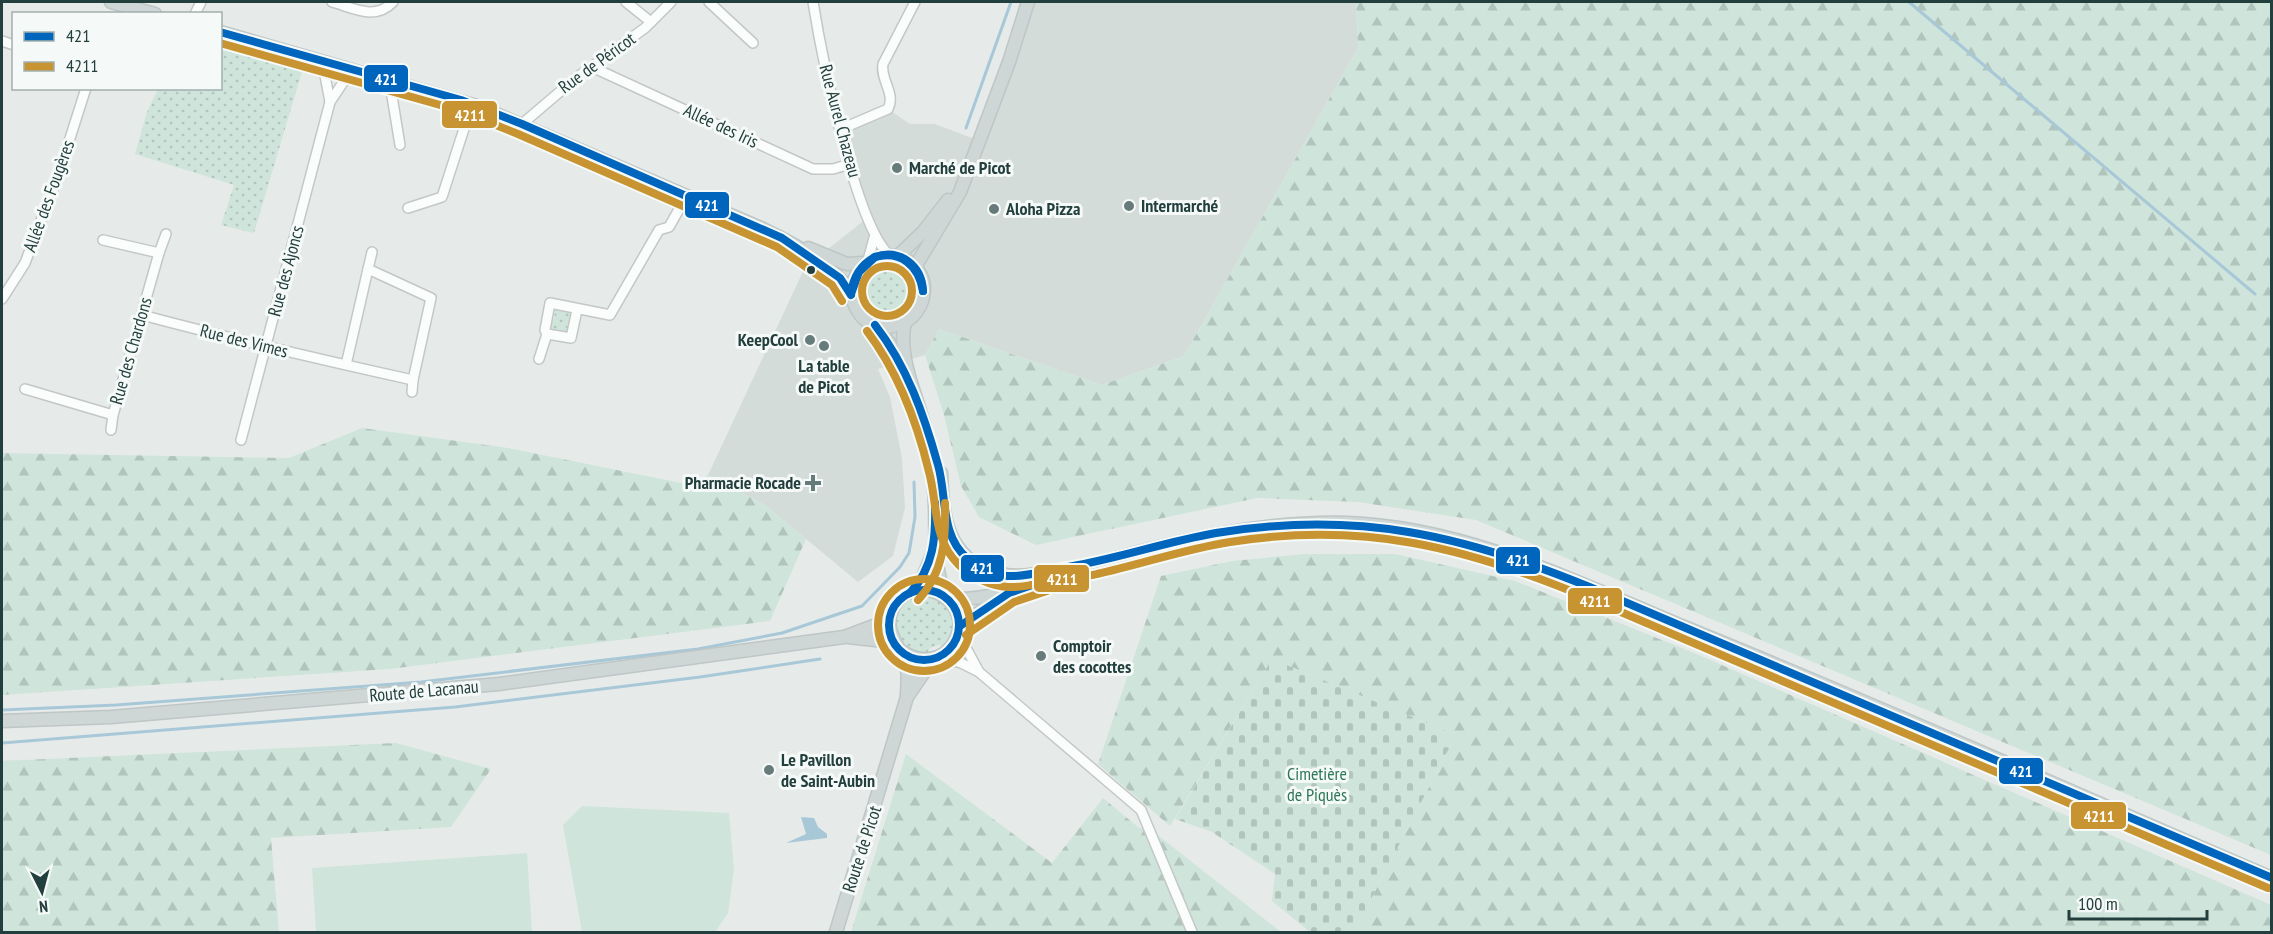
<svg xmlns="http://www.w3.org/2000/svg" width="2273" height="934" font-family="'PT Sans Narrow',sans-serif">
<defs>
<pattern id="grass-dots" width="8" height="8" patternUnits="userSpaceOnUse" patternTransform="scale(1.5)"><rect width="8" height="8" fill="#cfe4da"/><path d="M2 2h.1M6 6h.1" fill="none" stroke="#b1c5bc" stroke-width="1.8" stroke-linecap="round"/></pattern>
<pattern id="forest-firs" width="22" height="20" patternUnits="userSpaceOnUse" patternTransform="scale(1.5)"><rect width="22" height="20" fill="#cfe4da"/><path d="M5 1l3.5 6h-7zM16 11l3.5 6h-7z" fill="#b1c5bc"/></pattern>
<pattern id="cemetery-stones" width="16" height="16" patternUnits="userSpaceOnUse" patternTransform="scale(1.5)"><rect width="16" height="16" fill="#cfe4da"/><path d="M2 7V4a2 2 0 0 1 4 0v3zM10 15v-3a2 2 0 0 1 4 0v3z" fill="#b1c5bc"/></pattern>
</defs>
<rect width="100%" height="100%" fill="#e6ebea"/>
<path fill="#d4dcda" d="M1028,2H1356L1358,48L1184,356L1102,385L939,329L925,355L878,369L890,397L902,458L905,508L893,556L858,582L765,505L708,475L805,267L866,219L841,129L888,109L910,124H935L980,141Z"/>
<g fill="url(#grass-dots)">
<path d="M221,43L304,65L254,233L221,225L234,185L135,154L147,112L158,89L220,88Z"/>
<circle cx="887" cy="291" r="27"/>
<path d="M555,309L571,312L573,315L569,318L570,329L565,333L556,329L555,332L550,325L551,321H553L555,315L552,314Z"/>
<path d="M921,596C954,597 960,621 945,647L939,645L930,648L927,654C889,648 883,607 921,596Z"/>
</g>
<g fill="url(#forest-firs)">
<path d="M1356,2H2271V855L1476,520L1358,502L1257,498L1036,545L979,517L961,486L944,415L925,355L939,329L1102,385L1184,356L1358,48Z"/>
<path d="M362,428L508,448L696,486L708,475L765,505L806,539L770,621L390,669L2,695V453L289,458Z"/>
<path d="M1305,554H1395L1515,581L1699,655L2271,905V932H1354L1456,735L1272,659L1170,826L1098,764L1161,576L1232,561Z"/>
<path d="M396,743L491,769L451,827L271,838L279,932H2V761Z"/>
<path d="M906,754L1052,863L1103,798L1138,827L1155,833L1281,932H851Z"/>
</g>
<path fill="url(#cemetery-stones)" d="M1272,659L1456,735L1354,932H1310L1272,901L1275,874L1212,832L1175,819Z"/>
<g fill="#cfe4da">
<path d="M582,806L729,813L734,869L728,913L715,932H582L563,825Z"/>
<path d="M527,853L532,932H316L312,868Z"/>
</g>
<path fill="#a8c8d8" d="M801,817L814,818L818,827L827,834V838L786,843L806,834Z"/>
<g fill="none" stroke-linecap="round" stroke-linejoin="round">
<g stroke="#a8c8d8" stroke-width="3">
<path d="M1909,2L2255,294"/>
<path d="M966,128L1011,2"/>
<path d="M2,710L116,705L421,682L698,649L782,633L862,606L900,567L909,553L915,517L914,482"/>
<path d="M2,743L455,707L700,677L820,659"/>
</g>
<g stroke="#c3c8c7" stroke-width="12">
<g id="minor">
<path d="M332,2C354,8 375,21 393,2"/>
<path d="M626,2L651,22"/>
<path d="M709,2L753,43"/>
<path d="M813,2C821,52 855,223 889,255"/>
<path d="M195,14L201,2"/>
<path d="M2,41L14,45"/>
<path d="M322,60L330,102"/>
<path d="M594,68L813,169H833L850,164"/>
<path d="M389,78L400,145"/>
<path d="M522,124L576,78L645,28L671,2"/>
<path d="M841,129L888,109C896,93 880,80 883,64L915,2"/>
<path d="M408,208L442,197L472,104"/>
<path d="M159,253L166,234"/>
<path d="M868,260L874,238"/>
<path d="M368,269L372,252"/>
<path d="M2,299L25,263L58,176L86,88"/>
<path d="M577,310L571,338L547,334L545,330L550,303L610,315L659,230L669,227L687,195"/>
<path d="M142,315C232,339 322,360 413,380L431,298L368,269L346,365"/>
<path d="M539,359L547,334"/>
<path d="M25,389L113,415L159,253L103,240"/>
<path d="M412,392L413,380"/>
<path d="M111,430L113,415"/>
<path d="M241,440L330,102L352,69"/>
<path d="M958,633L979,672"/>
<path d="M938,657L961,663L979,672L1141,810L1192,932"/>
</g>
</g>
<g stroke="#bec6c6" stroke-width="15">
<g id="major">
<path d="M111,2L155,14"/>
<path d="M220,32L480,107L763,229C789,241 819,258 840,279C854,292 852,313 870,323C878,327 888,328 897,325C909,322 918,313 922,301C937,252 857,232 851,295"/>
<path d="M808,248L847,264L864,263"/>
<path d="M898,256L923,232L948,200"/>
<path d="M915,267L960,192L1009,62L1028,2"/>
<path d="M905,322C897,356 916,393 924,425C931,451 934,479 935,507C936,537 933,568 946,597"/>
<path d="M875,325L890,344L903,371"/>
<path d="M941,473C942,490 942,507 947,524C960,570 1006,584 1048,571"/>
<path d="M911,592L921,582L934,551"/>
<path d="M949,599C1001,601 1049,578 1098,563C1180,540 1262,521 1347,523C1467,527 1580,584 1689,629C1885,708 2078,795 2272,878"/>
<path d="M960,626L1000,598"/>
<path d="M848,637L893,642"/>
<path d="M900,650C918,664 943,663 955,641C976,604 920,569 895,604C880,627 898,643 906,664C909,673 907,686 907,696"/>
<path d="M2,721L111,717L499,684L844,637L876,625L891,612"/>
<path d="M836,932L907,697L933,659"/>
</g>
</g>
<use href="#minor" stroke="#fbfcfc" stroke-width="9"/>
<use href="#major" stroke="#ced7d6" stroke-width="12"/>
<g stroke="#f5faf8" stroke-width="12">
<g id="bus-1">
<path d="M220,32L461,100L522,124L782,238L840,278L851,295"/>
<path d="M875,257C900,248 922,266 923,291"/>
<path d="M875,257C901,250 919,266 923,291"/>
<path d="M851,294C853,277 860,265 875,257"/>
<path d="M851,294L859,272L875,257"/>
<path d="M875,325C907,366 924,415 938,465C947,496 940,535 967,558C978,568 993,575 1008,576C1026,577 1044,571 1062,568C1114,560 1164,542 1216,533C1356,510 1464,535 1592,588L2272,878"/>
<circle cx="924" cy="625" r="35"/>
<path d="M910,593C934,567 936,537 935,503"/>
<path d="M960,626L1009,593L1044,581"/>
</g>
</g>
<g stroke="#f5faf8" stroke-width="12">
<g id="bus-2">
<path d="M220,43L458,110L518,134L777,247L832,285L842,301"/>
<circle cx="887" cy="291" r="25"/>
<path d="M867,331C898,372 917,422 929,472C938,504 932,539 959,565C972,577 990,586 1008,587C1026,588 1044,582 1061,579C1073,577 1086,577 1097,574C1142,564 1185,549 1230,542C1363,521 1466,547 1588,598L2268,888"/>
<circle cx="924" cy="625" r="46"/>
<path d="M918,600C944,572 946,540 945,503"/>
<path d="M966,635L1014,602L1047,591"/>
</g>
</g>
<use href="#bus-1" stroke="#0065bd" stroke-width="8"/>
<use href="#bus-2" stroke="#c79431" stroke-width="8"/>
</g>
<g fill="#677b7a" stroke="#f5faf8" stroke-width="2">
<circle cx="897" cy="168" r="6"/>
<circle cx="1129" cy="206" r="6"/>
<circle cx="994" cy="209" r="6"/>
<circle cx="810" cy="340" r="6"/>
<circle cx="824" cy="346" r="6"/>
<path d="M810 474h6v6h6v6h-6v6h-6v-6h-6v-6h6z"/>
<circle cx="1041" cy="656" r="6"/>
<circle cx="769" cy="770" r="6"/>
</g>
<circle fill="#233f3d" stroke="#f5faf8" stroke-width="2" cx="811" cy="270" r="5"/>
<g text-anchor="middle" stroke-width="6" stroke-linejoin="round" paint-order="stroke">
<g font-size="18" fill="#233f3d" stroke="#f5faf8">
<text transform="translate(597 63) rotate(-36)" y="6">Rue de Péricot</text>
<text transform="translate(840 121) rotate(75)" y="6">Rue Aurel Chazeau</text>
<text transform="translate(721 126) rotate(25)" y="6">Allée des Iris</text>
<text transform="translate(49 196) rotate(-70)" y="6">Allée des Fougères</text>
<text transform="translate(286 271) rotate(-75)" y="6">Rue des Ajoncs</text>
<text transform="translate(244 341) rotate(14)" y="6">Rue des Vimes</text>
<text transform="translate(131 351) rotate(-74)" y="6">Rue des Chardons</text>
<text transform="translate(424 691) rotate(-5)" y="6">Route de Lacanau</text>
<text transform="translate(862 849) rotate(-72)" y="6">Route de Picot</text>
</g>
<g font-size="18" font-weight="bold" fill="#233f3d" stroke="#f5faf8" text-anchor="start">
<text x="909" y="174">Marché de Picot</text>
<text x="1141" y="212">Intermarché</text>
<text x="1006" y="215">Aloha Pizza</text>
<text x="798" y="346" text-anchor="end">KeepCool</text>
<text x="824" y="372" text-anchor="middle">La table<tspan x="824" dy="21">de Picot</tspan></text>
<text x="801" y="489" text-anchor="end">Pharmacie Rocade</text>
<text x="1053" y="652">Comptoir<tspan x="1053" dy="21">des cocottes</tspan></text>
<text x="781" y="766">Le Pavillon<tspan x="781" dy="21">de Saint-Aubin</tspan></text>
</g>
<g font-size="18" fill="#2e7658" stroke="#f5faf8">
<text x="1317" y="780">Cimetière<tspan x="1317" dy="21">de Piquès</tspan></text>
</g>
</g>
<g stroke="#f5faf8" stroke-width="2">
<rect x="363" y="64" width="46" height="29" rx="6" fill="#0065bd"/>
<rect x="441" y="100" width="57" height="29" rx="6" fill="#c79431"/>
<rect x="684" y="191" width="46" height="28" rx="6" fill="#0065bd"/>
<rect x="1495" y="546" width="46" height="29" rx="6" fill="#0065bd"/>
<rect x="960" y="554" width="45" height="29" rx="6" fill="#0065bd"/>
<rect x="1033" y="564" width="57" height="29" rx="6" fill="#c79431"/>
<rect x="1567" y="587" width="56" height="28" rx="6" fill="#c79431"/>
<rect x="1998" y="757" width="46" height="28" rx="6" fill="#0065bd"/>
<rect x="2070" y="801" width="57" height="29" rx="6" fill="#c79431"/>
</g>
<g font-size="16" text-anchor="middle" font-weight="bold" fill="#fff">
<text x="386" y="85">421</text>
<text x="470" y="121">4211</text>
<text x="707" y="211">421</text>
<text x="1518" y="566">421</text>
<text x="982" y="574">421</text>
<text x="1062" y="585">4211</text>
<text x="1595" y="607">4211</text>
<text x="2021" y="777">421</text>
<text x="2099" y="822">4211</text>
</g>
<rect width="2273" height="934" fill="none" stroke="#233f3d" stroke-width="6"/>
<rect x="12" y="12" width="210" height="78" fill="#f5faf8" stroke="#a1afad" stroke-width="1.5"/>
<rect x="24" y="32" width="30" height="9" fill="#0065bd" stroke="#a1afad" stroke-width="1.5"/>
<text x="66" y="42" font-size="18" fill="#233f3d">421</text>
<rect x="24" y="62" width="30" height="9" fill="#c79431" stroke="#a1afad" stroke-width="1.5"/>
<text x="66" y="72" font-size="18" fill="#233f3d">4211</text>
<g transform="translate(42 892) rotate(174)" stroke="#f5faf8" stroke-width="4.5" paint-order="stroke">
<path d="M0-4.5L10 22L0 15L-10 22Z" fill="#233f3d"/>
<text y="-9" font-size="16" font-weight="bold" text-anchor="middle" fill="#233f3d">N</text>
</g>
<path d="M2069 910v9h138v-9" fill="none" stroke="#233f3d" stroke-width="3"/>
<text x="2078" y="910" font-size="18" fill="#233f3d" stroke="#f5faf8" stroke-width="4.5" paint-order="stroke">100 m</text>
</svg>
